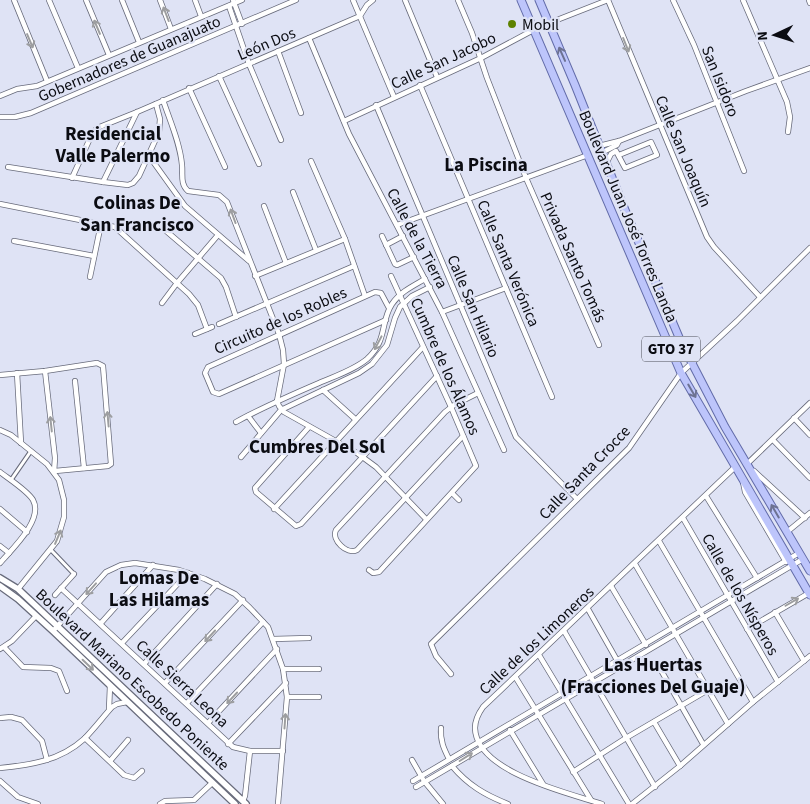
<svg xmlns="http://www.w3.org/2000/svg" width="810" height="804" font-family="'Source Sans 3',sans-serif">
<rect width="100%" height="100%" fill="#dfe3f5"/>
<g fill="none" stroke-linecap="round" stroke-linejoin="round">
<g stroke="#686b7b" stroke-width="5">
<g id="pedestrian">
<path d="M11,480L31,451"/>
<path d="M51,550L74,574"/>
</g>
</g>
<g stroke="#686b7b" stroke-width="6">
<g id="minor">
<path d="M14,0L47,81"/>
<path d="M49,0L78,68"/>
<path d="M86,0L109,55"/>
<path d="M122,0L139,42"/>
<path d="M160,0L171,29"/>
<path d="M195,0L201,16"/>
<path d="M233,0L242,24"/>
<path d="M353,0L394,97"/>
<path d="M405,0L437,77"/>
<path d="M458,0L472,33L487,78L526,178L599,345"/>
<path d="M608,0L707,237L714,247L760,297"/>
<path d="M673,0L694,45L744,171"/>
<path d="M743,0L787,102L790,117L788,132"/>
<path d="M809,0L810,3"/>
<path d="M229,6L249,64L281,140"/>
<path d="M309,38L349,134L442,312L504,450"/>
<path d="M278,51L301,113"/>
<path d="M219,76L259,164"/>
<path d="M420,85L552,397"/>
<path d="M189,88L225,167"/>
<path d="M0,96L17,89L37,86L242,0"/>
<path d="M163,100C170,121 180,143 182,165C183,175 180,184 188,191L219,195L227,202L279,334L283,350L284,364L277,401"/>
<path d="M376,105L516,437L577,499"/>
<path d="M0,117H15L31,113L296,0"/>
<path d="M344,121L481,58L539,27L608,0"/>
<path d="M599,146L619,141L746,91L810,68"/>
<path d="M601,153L617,145L619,141"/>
<path d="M149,156L185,206L249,261"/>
<path d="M311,161L345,239L365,296"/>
<path d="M606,164L611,154L616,151L625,168L657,155L651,142L619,155"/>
<path d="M8,167L103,182L128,185L133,183L139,176L159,132L160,119L156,104"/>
<path d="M72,178L92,134L97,128L137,112L360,16L367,5L373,0"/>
<path d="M103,182L137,112"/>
<path d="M293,192L316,250"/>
<path d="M0,204L115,227L189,294L198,305L207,329"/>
<path d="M264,206L286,263"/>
<path d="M158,224L221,278L226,287L236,317"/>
<path d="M397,225L588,155"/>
<path d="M382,236L395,264L397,265L414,257"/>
<path d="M14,241L94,256"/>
<path d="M386,245L403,236"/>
<path d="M255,276L345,239"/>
<path d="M90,277L101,224"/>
<path d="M162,303L177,283L218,235"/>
<path d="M442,312L506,288"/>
<path d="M386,320L219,394L213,392L205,373L208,367L375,292L381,293L389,308"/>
<path d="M219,324L354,266"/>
<path d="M195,334L212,327"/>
<path d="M45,371L55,458L54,472"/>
<path d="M17,373L21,443"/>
<path d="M0,375L45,371L97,363L103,366L111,464L108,466L55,471"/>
<path d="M75,381L84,468"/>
<path d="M323,390L355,419"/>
<path d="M277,401L279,406L284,412L357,453L376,467L426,519"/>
<path d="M248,416L261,433"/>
<path d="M794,418L810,435"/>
<path d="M236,422C263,407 291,395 319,383C335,376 354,370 367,359C388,340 380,322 392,304C400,292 413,286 425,279"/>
<path d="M309,427L255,488L256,492L296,526L301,524L437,376"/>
<path d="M0,430L11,435L47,464L59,480L64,500V517L57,541L18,589"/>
<path d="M463,436L357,550C347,555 331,540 336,530L445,412L454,405L478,393"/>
<path d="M773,440L810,478"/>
<path d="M241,457L281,410L359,373L372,364L387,345L395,318L400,307L412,296L430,287"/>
<path d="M747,464L810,403"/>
<path d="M754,471L805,518"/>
<path d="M0,472C9,479 28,491 33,500C44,520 11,550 0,563"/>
<path d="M743,482L745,492L786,562"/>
<path d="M452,493L459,500"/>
<path d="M706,496L757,578"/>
<path d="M0,509L27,532"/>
<path d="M274,509L423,347"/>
<path d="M683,518L778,682"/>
<path d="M787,532L810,513"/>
<path d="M659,541L753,702"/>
<path d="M0,546L9,553"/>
<path d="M635,564L728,724"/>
<path d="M369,570L373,573L379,572L476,466L451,407L391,276"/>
<path d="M611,586L646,645"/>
<path d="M61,588L233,747L250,751H283"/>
<path d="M55,595L74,574"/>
<path d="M588,609L618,662"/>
<path d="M775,612L804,661"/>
<path d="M101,623L153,565"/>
<path d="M747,629L809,593"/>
<path d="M53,631L106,572L121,565L135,563L179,570L205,579L235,594L250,608L268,627L283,669L287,697L278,804"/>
<path d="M564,631L655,787"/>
<path d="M273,639L309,638"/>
<path d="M122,643L188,573"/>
<path d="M4,647L23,667L51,668L59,671L67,691"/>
<path d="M0,649L12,641L36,616"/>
<path d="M539,655L629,804"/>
<path d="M144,664L217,584"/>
<path d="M658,665L703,744"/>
<path d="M283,669H319"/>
<path d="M451,674L436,656L431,644L629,448L681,373L737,321L810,248"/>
<path d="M516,678L591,800"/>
<path d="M165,683L243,600"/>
<path d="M287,697H319"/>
<path d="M187,703L263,622"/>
<path d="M109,709L110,686"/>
<path d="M0,718L11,717L22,720L42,741L47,760"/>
<path d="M654,722L680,766"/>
<path d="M208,723L277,649"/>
<path d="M441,728C440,741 444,749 449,759"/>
<path d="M510,730L543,784"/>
<path d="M85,738L124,775L134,778L142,771"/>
<path d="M228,744L286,683"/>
<path d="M412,760L424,781L443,804"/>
<path d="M110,761L128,740"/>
<path d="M452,766C468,785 485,795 508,804"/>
<path d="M0,768C30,765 60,761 84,739C94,729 103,717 112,707L117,704L127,702"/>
<path d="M573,772L626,738L708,690"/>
<path d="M0,781L18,797L38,804"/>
<path d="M413,781L799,553"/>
<path d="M416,787L803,559"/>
<path d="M243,801L245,796L250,751"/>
<path d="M160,804L165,801L194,800L212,783"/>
<path d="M602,804C568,793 476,772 475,728C475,720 478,714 483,707L735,467"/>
<path d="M632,804L680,766L753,702L810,656"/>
</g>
</g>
<g stroke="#686b7b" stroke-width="8">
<g id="tertiary">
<path d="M0,578L18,589L246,804"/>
<path d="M0,586L18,599L53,631L235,804"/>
</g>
</g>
<g stroke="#626ba8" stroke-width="9">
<g id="primary">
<path d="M521,0L681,373L810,595"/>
<path d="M539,0L575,85L625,210L681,342L725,427L810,571"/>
</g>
</g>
<use href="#pedestrian" stroke="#fff" stroke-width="3"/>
<use href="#minor" stroke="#fff" stroke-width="4.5"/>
<use href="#tertiary" stroke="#fff" stroke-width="5.5"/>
<use href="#primary" stroke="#bdc5fb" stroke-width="7"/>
</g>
<defs><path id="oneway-shaft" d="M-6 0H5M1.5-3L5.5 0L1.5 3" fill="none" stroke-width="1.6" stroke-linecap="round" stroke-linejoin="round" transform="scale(1.25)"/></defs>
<g stroke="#9d9ea0">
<use href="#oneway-shaft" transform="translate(166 14) rotate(-111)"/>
<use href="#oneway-shaft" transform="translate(97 27) rotate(-113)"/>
<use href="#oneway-shaft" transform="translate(30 41) rotate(67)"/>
<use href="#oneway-shaft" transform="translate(626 45) rotate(68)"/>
<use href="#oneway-shaft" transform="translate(233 216) rotate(-110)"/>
<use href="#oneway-shaft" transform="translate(378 343) rotate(118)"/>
<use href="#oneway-shaft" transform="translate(108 419) rotate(-95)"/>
<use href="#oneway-shaft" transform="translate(51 424) rotate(-96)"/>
<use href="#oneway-shaft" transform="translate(58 537) rotate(-67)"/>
<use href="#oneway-shaft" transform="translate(91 589) rotate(132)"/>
<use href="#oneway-shaft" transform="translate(792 602) rotate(-30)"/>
<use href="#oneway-shaft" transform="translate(210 636) rotate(133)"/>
<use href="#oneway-shaft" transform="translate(88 665) rotate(44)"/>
<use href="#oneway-shaft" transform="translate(232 698) rotate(133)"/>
<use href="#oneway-shaft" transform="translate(285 721) rotate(-86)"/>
<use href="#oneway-shaft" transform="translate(466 757) rotate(-32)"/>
</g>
<g stroke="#6d7292">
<use href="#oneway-shaft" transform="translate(562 54) rotate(-114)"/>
<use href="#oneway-shaft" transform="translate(692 391) rotate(60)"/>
<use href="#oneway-shaft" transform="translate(775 511) rotate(-120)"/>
</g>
<circle fill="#5e8200" stroke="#dfe3f5" stroke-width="2" cx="512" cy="24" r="5"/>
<g text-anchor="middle" stroke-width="4.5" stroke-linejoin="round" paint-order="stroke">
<rect fill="#dfe3f5" stroke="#4b4c56" stroke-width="1" x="642" y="336.5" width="58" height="25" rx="4"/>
<g font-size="15" font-weight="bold" fill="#0b0c12">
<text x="671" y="354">GTO 37</text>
</g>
<g font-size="16" fill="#0b0c12" stroke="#dfe3f5" text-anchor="start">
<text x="522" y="30">Mobil</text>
</g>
<g font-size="16" fill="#0b0c12" stroke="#dfe3f5">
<text transform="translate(266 43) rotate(-23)" y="6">León Dos</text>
<text transform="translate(129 58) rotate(-23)" y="6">Gobernadores de Guanajuato</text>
<text transform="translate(443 60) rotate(-25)" y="6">Calle San Jacobo</text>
<text transform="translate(721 81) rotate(68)" y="6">San Isidoro</text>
<text transform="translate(684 151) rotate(67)" y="6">Calle San Joaquín</text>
<text transform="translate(629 216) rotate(67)" y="6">Boulevard Juan José Torres Landa</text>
<text transform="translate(418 238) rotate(62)" y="6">Calle de la Tierra</text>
<text transform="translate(574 257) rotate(66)" y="6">Privada Santo Tomás</text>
<text transform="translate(509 263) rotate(67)" y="6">Calle Santa Verónica</text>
<text transform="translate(474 306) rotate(67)" y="6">Calle San Hilario</text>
<text transform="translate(280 320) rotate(-24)" y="6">Circuito de los Robles</text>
<text transform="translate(446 366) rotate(66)" y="6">Cumbre de los Álamos</text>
<text transform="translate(584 472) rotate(-46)" y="6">Calle Santa Crocce</text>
<text transform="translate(741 594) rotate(60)" y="6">Calle de los Nísperos</text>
<text transform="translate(536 640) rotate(-43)" y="6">Calle de los Limoneros</text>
<text transform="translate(133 679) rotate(43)" y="6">Boulevard Mariano Escobedo Poniente</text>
<text transform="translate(183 683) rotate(43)" y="6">Calle Sierra Leona</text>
</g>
<g font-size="19" font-weight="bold" fill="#0b0c12" stroke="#dfe3f5">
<text x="113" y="140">Residencial<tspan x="113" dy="22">Valle Palermo</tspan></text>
<text x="486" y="171">La Piscina</text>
<text x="137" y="209">Colinas De<tspan x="137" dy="22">San Francisco</tspan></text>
<text x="317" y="453">Cumbres Del Sol</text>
<text x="159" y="584">Lomas De<tspan x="159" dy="22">Las Hilamas</tspan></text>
<text x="653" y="671">Las Huertas<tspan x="653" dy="22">(Fracciones Del Guaje)</tspan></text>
</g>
</g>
<g transform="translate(775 35) rotate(266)" stroke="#dfe3f5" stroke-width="4" paint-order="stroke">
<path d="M0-4L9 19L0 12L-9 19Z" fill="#0b0c12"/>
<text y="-8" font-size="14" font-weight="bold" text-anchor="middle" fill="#0b0c12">N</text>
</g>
</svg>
